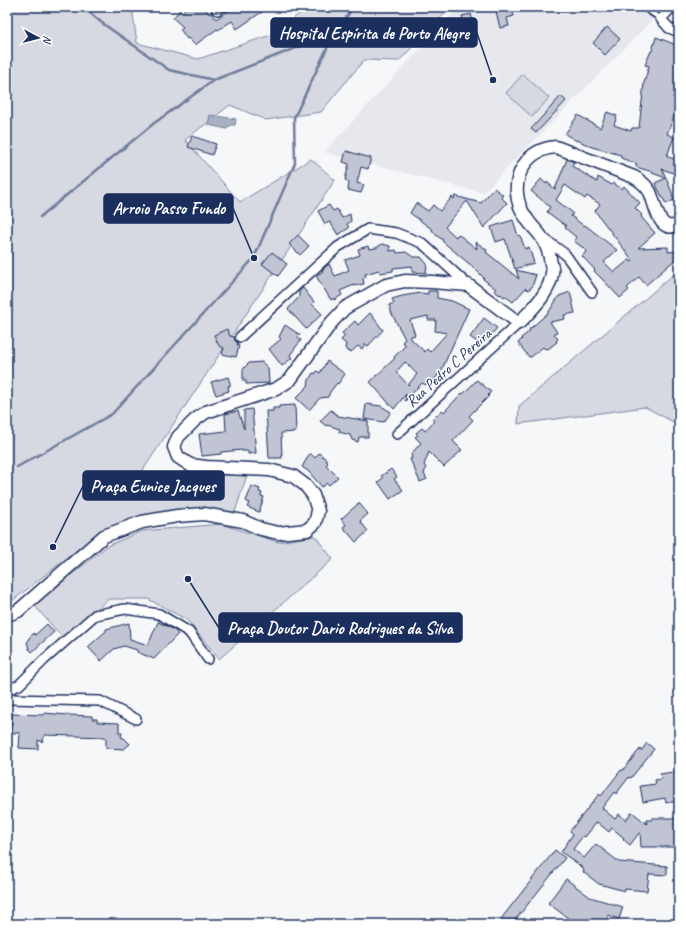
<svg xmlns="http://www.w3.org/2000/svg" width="686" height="931" font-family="Caveat,sans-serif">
<rect width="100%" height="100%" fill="#f6f7f9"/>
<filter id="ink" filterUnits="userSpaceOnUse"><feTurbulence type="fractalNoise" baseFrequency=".025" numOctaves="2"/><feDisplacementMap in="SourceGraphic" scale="8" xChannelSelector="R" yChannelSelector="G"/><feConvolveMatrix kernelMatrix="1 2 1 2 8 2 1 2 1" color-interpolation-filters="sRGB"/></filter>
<g filter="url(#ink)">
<path fill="#e6e8ee" d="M459,7H665L483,193L324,152Z"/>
<g fill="#d6d9e2" stroke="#7884a0">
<path d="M7,7H132L137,43L198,59L277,33L307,7H451L399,61L364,60L321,112L266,120L230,105L185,140L240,202L311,159L335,180L139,476L247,475L235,512L142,516L101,531L7,605Z"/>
<path d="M523,74L549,98L532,117L506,93Z"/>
<path d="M679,270V425L645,407L518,424L519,406Z"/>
<path d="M221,524L278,542L315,536L333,559L219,659L187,620L148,599H109L62,637L34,605L107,546L142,531Z"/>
</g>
<path fill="#a9b0c1" stroke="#707c99" d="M210,115L236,119L235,125H231L227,129L208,125Z"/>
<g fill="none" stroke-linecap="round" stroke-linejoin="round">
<g stroke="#707c99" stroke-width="2.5">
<path d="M83,7L102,23L169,70L214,80"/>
<path d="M40,217L153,124L214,80L337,32"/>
<path d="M17,467L112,414L254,258L295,163L294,118L330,42L353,7"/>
</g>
</g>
<g fill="#c0c4d3" stroke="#1b2f5e" fill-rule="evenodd">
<path d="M187,7H204L209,14L211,13L216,19L234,7H269L237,29L232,21L218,30L217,29L195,45L188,38L187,39L180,29L183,27L173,18L180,10L182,12Z"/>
<path d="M499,7H507L508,9L512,8L514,16L507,18L509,26L500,28L496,11L499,10Z"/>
<path d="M471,14L476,36L468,38L462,16Z"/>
<path d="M607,27L620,39L605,55L593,43Z"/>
<path d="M656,37L679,46V80L673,98L679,100V104L667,134L674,137L667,156L676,160V174L662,169L666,178L652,173L653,172L636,167L637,164L621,158V155L592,147L577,140V141L565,134L578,115L600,128L607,112L617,116L614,125L631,131L632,128H639L644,83L649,66L645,65L651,51H652Z"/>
<path d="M561,96L566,101L536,133L531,129Z"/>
<path d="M192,136L216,144L212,155L188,147Z"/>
<path d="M346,151L371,158L368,169L361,167L357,183L364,185L361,193L348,190L349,182L345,180L349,164L343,162Z"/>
<path d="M567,159L574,162L572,166L597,182L598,177L612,185L613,183L622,189L624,186L640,203L635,208L642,215L641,216L642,218L655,233L638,248L668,247V252L677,251V258L646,285L639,277L627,288L629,290L620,298L603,280L594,271L595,270L582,256L587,251L574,241L576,237L565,228L566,226L547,212L550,207L531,191L541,179L546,184L547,182L555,189ZM565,185L585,199L587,196L600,204L595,211L633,261L632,262L629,260L614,272L604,262L617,250L585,225L584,226L571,216L573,213L556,200Z"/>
<path d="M666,178L673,195L672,196L674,200L666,204L655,183Z"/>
<path d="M494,188L503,195L501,197L507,203L484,228L467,201L445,227L456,237L458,234L477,249L476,242L487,250L486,252L519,279L516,270L536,275L532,287L528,290L526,288L513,302L505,296L504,297L501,294L500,295L494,291L496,289L483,279L484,278L473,267L442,241L443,240L436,235L432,230H433L410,213L416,203L428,211L433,205L440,211L452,197L454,199L455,196L481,203Z"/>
<path d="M329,205L333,211L337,209L342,218L350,214L351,221L347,224L349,228L338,235L330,222L325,224L318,211Z"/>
<path d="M513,220L518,236L520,235L525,249L529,247L534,263L515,269L505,239L496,242L491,227Z"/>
<path d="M298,235L309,246L300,255L289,244Z"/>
<path d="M382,244L390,246V251L396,250L397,253L406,252L413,257H421L427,264L426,273L412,272V266L393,268V271L380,273L379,270L365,274L366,277L363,278L364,284L354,286V285L340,291L342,295L334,300V298L331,300L316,276L323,271L322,270L329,264L335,276L349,270L345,260L360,255L358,249L368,246L369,249L376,248Z"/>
<path d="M272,252L287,264L278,276L262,264Z"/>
<path d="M303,288L314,302L312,304L322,314L306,329L288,309L299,297V291Z"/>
<path d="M428,291H437V298L452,301L469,309L442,369H443L433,381L431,380L426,385L422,383L405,401L406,394L394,409L370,382L395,358L394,357L406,345L402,342L405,339L392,314L389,305L394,303L392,299L402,296L421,293L428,294ZM428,316V320H436L435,331L447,333L430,352L427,349L425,352L409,337L415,335L410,320ZM405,362L417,374L408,385L396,372Z"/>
<path d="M570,292L575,313L564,315L565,319L550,322L557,332L554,334L558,339L556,341L557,342L548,349L547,348L545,349L543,347L531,357H529L518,343L522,339L521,338L530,331L529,329L534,326L532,327L548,313L559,296Z"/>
<path d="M370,313L383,330L368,346L365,344L362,349L358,346L351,352L347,351L345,348L346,344L341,340L345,336L342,333L355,321L358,325Z"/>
<path d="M484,318L497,328L491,335L489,334L481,345L470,337Z"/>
<path d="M285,325L300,335L297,338L301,340L290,355L292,358L282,366L269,349L281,339L279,337Z"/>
<path d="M227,329L230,336L234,337L235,341L238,343L237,345L239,346L236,357L222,354L224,348L219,346L214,335Z"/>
<path d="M327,361L345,374L338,384L337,383L330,392L328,397L320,398L309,410L296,398L308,386L309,380L313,373L315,374L317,371L320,373Z"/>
<path d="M262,362L268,368L269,383L246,384V381H243V369L249,363Z"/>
<path d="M228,377L230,383V386H228L229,391L216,395L211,382Z"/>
<path d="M477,380L491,392L488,395L489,396L469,416L473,420L453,441L462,450L444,467L429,452L424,465L426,468L424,474L427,479L420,482L410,459L412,458L411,454L421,443L415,437L418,435L416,433L422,428L425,431L434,421L432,419L438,414L442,410L444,412L462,393L463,394Z"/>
<path d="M366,404L381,406L391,412L384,422L364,419Z"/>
<path d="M295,405L296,432L281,433L282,458H269L266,411H273V408H279V406Z"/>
<path d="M252,409L256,453L248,454V451H242V450L221,452V454L202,456L199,434L226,431L225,414L238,411L244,429V410Z"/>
<path d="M331,410L338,416L368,421V437H359L358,442L352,440L350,435L339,432L340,429L327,425L326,426L320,421Z"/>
<path d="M310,453L315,458L319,453L327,460L326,461L328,463L326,465L338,477L329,485L327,483L322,487L308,471L302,467Z"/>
<path d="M391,469L397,477L394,479L403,490L390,499L378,482L383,478L381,476Z"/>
<path d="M252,486L260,489L259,492L262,493L261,496L264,497L259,512L247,507L249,503L246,501Z"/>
<path d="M359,503L368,514L360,521L368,531L356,542L343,527L346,525L341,519Z"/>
<path d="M158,622L173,629L178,634L154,659L137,652V650L124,646L114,649L101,661L88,647L106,631V629L129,623L130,639L148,645Z"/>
<path d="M47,624L54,632L32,652L29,649L27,642L29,640L28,639L34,633L35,635Z"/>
<path d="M44,713L68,715L92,716V719H97V722L119,723V733H122L121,737L124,738L130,744L124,749L106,748V738L105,737L45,735L42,742L38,740V749L19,748L20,733H11L12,714L44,715Z"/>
<path d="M647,743L654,749L631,778L629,777L616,794L614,792L602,808L615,819L619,814L626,820L632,812L647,824L646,820H652V818H679L678,847H641L640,832L630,845L623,839L624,838L612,828L609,832L597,822L585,837L583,836L573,849L584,858L596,844L619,862L667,866V875L649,874L647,891L625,889V891L599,884L583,872L584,870L578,864L561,852L573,834L570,831L599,794L601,796L621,770L622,771L640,749L641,751Z"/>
<path d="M679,771V801L666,803L665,798L643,802L640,786L656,784L655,780L661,779L660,774Z"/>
<path d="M555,850L565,858L512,924H497Z"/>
<path d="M566,879L590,897L623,907L619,919L608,915L606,924H578L573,922L548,903Z"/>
</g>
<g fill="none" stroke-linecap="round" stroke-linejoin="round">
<g stroke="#1b2f5e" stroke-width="8">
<path id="lane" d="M643,7L661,19"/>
</g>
<g stroke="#1b2f5e" stroke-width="12">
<g id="street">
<path d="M672,7L661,19L669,28L679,32"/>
<path d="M217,10L221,7"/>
<path d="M543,238L565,254L592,292"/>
<path d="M240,337L338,247L368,229L396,233L422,243L468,285"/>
<path d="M397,434L519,323"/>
<path d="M7,690L19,685L44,660L95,615L125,609L159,614L189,632L208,659"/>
<path d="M7,699L100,701L136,719"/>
</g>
</g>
<g stroke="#1b2f5e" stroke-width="15">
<path id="secondary" d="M7,615L18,611L104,536L142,522L177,516L204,514L243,521L261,529L278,533L307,530L315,523L318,511L313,495L305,485L293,476L269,470L206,467L190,465L178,457L174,447L178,437L195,420L206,412L276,389L290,380L331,323L345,308L386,285L405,281L432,282L468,285L519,323C532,309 550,293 552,273C553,270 552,267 551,264C550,255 547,246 542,238C538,231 531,226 527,219C515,203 513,182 524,165C532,153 542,148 556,147L634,177C641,181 646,185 650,192C656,205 658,235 679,224"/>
</g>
<use href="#lane" stroke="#fff" stroke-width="4.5"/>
<use href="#street" stroke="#fff" stroke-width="9"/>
<use href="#secondary" stroke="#fff" stroke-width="12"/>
</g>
</g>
<g text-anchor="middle" stroke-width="3" stroke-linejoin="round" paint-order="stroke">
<g font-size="16" fill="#1b2f5e" stroke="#fff">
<text transform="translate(448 367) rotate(-42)" y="6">Rua Pedro C Pereira</text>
</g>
</g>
<path fill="none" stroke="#1b2f5e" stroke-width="1.5" d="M493 80L477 33M254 258L233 208M53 547L83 486M188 579L219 628"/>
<g fill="#1b2f5e" stroke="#fff" stroke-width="1.5">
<circle cx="493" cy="80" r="4"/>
<circle cx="254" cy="258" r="4"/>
<circle cx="53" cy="547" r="4"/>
<circle cx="188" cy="579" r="4"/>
</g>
<g fill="#1b2f5e" stroke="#1b2f5e" stroke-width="1.5">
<rect x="271" y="18" width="206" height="29" rx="4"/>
<rect x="104" y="194" width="129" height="29" rx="4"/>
<rect x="83" y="471" width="141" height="29" rx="4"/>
<rect x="219" y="613" width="243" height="29" rx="4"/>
</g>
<g font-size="17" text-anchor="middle" font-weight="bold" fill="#fff">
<text x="374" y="39">Hospital Espírita de Porto Alegre</text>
<text x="169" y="214">Arroio Passo Fundo</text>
<text x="153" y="492">Praça Eunice Jacques</text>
<text x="340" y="634">Praça Doutor Dario Rodrigues da Silva</text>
</g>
<rect width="686" height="931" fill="none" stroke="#fff" stroke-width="24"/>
<rect x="12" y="12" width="662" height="907" fill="none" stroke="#1b2f5e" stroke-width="1.5" filter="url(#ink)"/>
<g transform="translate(38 38) rotate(97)" stroke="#ffffff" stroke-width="3" paint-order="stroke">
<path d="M0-3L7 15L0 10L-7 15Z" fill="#1b2f5e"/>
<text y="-6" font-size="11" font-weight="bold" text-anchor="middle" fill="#1b2f5e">N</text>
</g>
</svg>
